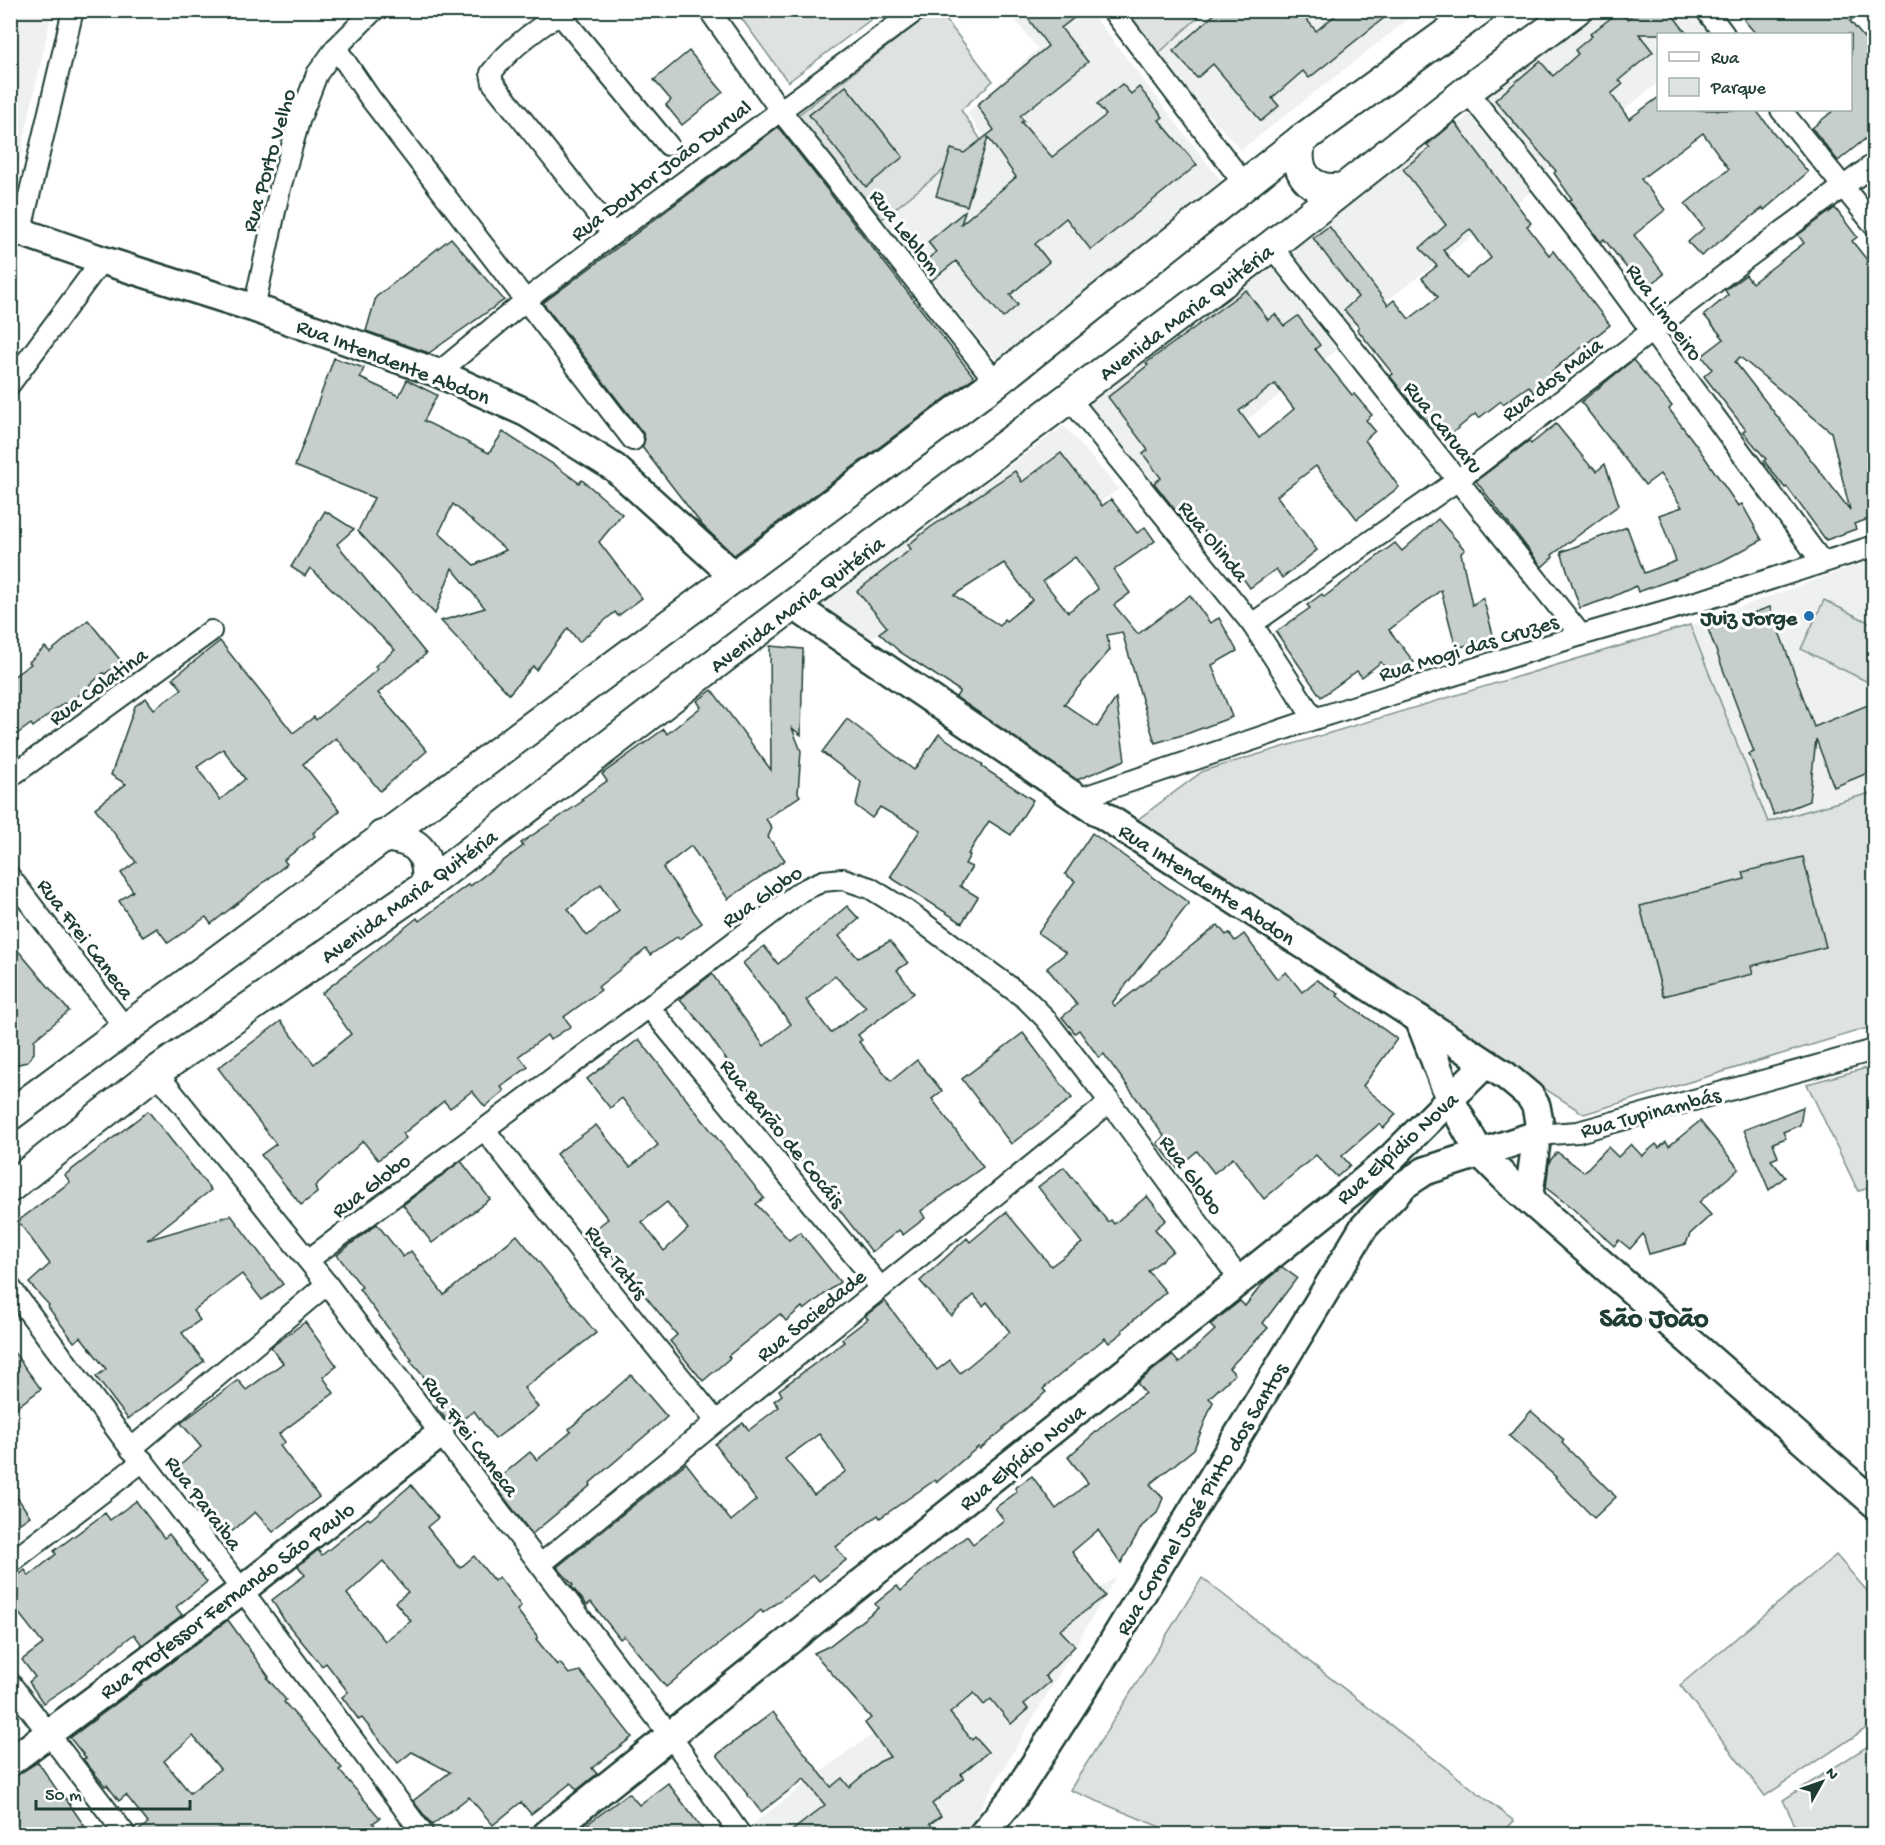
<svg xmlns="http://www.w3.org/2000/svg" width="1885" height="1845" font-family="'Gochi Hand',sans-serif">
<rect width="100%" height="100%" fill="#fff"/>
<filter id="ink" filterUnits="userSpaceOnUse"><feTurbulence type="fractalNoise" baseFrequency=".0167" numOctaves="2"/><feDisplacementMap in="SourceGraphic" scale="12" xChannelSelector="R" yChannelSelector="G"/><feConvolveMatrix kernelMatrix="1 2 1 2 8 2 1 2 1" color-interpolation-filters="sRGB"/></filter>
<g filter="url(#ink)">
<g fill="#eef1f0">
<path d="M11,10L52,11L11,199L10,11Z"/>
<path d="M1008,11H1090L1221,181L998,362L882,219L984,137L967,113L1038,49Z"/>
<path d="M1205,11H1419L1241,150L1155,56Z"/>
<path d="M1593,11H1695L1713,34H1658V83L1542,174L1480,98Z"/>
<path d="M1469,115L1532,191L1348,330L1288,248Z"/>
<path d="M1267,261L1337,350L1157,490L1088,404L1175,331Z"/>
<path d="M1064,426L1119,489L1095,506L1049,535L869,639L818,607Z"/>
<path d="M1868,561L1874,573V792L1768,823L1690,625Z"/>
<path d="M1116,1577L965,1834H743L741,1833L851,1749Z"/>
</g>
<g fill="#dee3e2" stroke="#7e908b" stroke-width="1.5">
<path d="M736,11H882L788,82Z"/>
<path d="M934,11H939L993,81L961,110L981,140L882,219L798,115Z"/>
<path d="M1127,11H1205L1158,54Z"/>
<path d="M1824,600L1874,625V685L1801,649Z"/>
<path d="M1690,625L1768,822L1874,792V1026L1584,1114L1133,823L1203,771Z"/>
<path d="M1874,1066V1187L1858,1191L1807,1084Z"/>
<path d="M1836,1555L1874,1599V1723L1765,1796L1680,1685Z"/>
<path d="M1202,1578L1514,1821L1501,1834H1177L1070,1790Z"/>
<path d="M1874,1742V1834H1799L1783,1800Z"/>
</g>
<g fill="#c7cfcc" stroke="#1f3d34" stroke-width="1.5" fill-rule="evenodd">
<path d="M1022,10H1084L1061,28L1088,62L1020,116L1024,121L1021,122L1052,157L1106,115L1097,104L1122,84L1131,94L1139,87L1163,117L1159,120L1197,165L1091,250L1066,218L1035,244L1049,262L1010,295L1018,305L1003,318L956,261L931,281L919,266L936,252L928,242L965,211L961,224L1016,177L988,137L967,206L936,196L951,149L964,153L994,130L977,105L1048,46Z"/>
<path d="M1219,10H1299L1316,31L1342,10H1394L1309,78L1303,71L1272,98L1279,106L1261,121L1213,64L1197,78L1173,51Z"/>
<path d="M1639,10H1669L1687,34H1639L1653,52L1619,80L1623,84L1611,94L1629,119L1659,97V110H1756L1784,146L1785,145L1808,172L1764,210L1763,208L1701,256L1688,242L1704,228L1685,204L1729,169L1703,133L1641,179L1665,210L1634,235L1664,274L1644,290L1604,239L1601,242L1569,201L1572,199L1554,173L1556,171L1495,100L1540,61L1553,76L1578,54L1575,50L1592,36L1590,34L1620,11L1627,19Z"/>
<path d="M1756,10H1863L1850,21L1875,51V131L1838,161L1812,128L1834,110H1851V34H1756L1744,20Z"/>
<path d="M689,51L723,92L682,125L666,105L671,100L654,80Z"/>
<path d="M846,86L903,157L866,187L809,115Z"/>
<path d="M1455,122L1531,223L1527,226L1549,255L1553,251L1610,325L1552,371L1556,377L1534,393L1529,386L1503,404L1501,401L1479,418L1475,414L1450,435L1443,426L1436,431L1412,404L1390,376L1393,374L1357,329L1359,327L1344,310L1358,297L1313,238L1329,226L1388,305L1394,300L1409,319L1438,297L1422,278L1437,266L1420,248L1446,225L1403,169L1430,148L1427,145ZM1470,229L1491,258L1466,278L1443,250Z"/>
<path d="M778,127L974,377L734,555L702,525L642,447L645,439L643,433L543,303Z"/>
<path d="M1835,208L1857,237L1852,241L1875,270V517L1854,524L1856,529L1826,540L1787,487L1785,488L1764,461L1766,459L1743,432L1746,430L1704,376L1712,369L1702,356L1724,339L1704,315L1728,295L1725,290L1746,275L1752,283L1804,243L1798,235ZM1740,357L1831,432L1850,510L1735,362Z"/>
<path d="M451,238L504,300L429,353L366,331L376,297Z"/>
<path d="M1246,290L1268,320L1275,314L1284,326L1298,316L1320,345L1315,349L1352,395L1354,394L1372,415L1366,420L1375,431L1365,440L1399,487L1357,519L1316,466L1277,496L1317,550L1282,578L1276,569L1250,588L1224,552L1221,554L1187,509L1179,515L1154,483L1161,478L1143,454L1148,450L1108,397L1148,365L1146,363ZM1275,384L1294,409L1259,438L1239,411Z"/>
<path d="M334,358L364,368L360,378L399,396L407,380L437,395L424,421L489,453L503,432L556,466L579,483L582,480L622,514L599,542L642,598L618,616L615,612L579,642L568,628L536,670L533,666L509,694L441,621L485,608L452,568L435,614L358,531L374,498L295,466ZM453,504L506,550L474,565L439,533Z"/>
<path d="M1633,360L1672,406L1669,409L1697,446L1738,506L1742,504L1762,540L1722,561L1682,576L1638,592L1636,586L1610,598L1580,608L1561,552L1627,527L1644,573L1676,561L1659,515L1682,507L1660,474L1645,485L1581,402Z"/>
<path d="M1556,424L1591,467L1592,466L1597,471L1605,464L1619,505L1552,555L1553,557L1542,567L1476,481L1529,441L1531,444Z"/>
<path d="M1061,453L1102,506L1111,499L1137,533L1145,527L1155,541L1114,570L1130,593L1114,605L1138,634L1190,595L1210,623L1219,618L1237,651L1212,665L1232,717L1189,733L1155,743L1122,632L1107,635L1110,650L1064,704L1097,727L1116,698L1125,760L1077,780L956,697L960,691L900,652L879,633L887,627L857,591L911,549L908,545L931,527L1015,471L1022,482ZM1075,557L1098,589L1068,612L1043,581ZM1004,563L1032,600L1006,621L1004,619L1000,626L954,595Z"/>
<path d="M325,511L354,529L337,544L426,654L378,693L427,751L380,791L336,738L303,764L340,811L313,833L315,836L284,860L287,864L211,924L206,917L168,943L157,928L143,937L119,901L133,891L121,873L136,862L95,808L126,784L111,775L135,706L146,698L154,709L182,689L173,678L220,641L293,733L314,717L316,720L378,669L375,666L395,650L310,568L305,576L291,567ZM223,749L245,779L220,800L197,767Z"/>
<path d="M1438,519L1465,550L1461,553L1472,605L1483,598L1494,638L1456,648L1441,590L1389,630L1414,662L1393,678L1381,662L1362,677L1357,671L1321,697L1276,632L1310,608L1307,605L1322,594L1324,597L1395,543L1402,551Z"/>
<path d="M1770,607L1814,727L1875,702V770L1834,787L1816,739L1809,801L1774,815L1749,754L1754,752L1708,629Z"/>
<path d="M88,620L121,661L105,674L103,673L67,706L64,703L33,727L31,724L10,739V679L31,664L29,662L45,647L50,652Z"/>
<path d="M770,646L803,649L801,735L792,728L801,751L798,793L800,796L766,819L772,828L768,837L785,860L728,899L691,846L663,868L702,923L679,939L677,937L650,955L646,949L598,987L601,990L564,1017L571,1026L550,1040L547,1035L519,1056L528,1067L501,1087L504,1091L485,1107L472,1091L450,1108L444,1101L403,1134L406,1138L378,1160L363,1141L315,1186L317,1193L301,1205L261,1155L276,1144L218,1068L281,1021L314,1064L351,1034L322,993L417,918L419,921L469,884L470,886L523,846L521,843L583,801L581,799L607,781L602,774L664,729L667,734L701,707L697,701L712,690L771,770ZM601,884L619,910L587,936L568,909Z"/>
<path d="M847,719L914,770L939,734L983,765L982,767L1033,800L1011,835L989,821L968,854L970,855L965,864L972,867L960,886L978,897L962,923L890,877L920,830L880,807L872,818L856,806L861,782L822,752Z"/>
<path d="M1092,833L1189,903L1112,1003L1115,1006L1218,925L1226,935L1229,933L1235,941L1244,934L1277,979L1286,972L1302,992L1317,980L1339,994L1337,996L1397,1039L1363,1086L1396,1114L1384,1128L1379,1124L1342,1156L1350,1165L1337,1177L1316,1155L1264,1199L1233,1158L1214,1173L1197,1151L1177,1168L1157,1143L1164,1136L1104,1054L1099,1058L1079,1030L1075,1033L1062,1017L1077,1005L1047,968L1066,953L1038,933L1075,881L1065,874Z"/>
<path d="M1803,857L1826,947L1751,966L1753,974L1663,996L1640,906L1745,879L1743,872Z"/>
<path d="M847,906L859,919L839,936L858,958L890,941L908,963L897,970L914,993L858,1035L862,1040L859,1042L891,1081L917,1060L942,1091L932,1099L983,1167L921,1211L925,1218L903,1235L899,1230L872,1252L775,1127L779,1124L734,1071L702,1025L680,999L712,974L764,1046L791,1024L743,963L764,946L778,964ZM835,976L866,1007L831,1033L806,1000Z"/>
<path d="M10,941L69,1011L34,1040V1053L27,1062L10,1066Z"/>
<path d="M1023,1033L1072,1098L1011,1144L962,1079Z"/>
<path d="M639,1039L764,1198L756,1204L789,1240L800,1232L840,1282L804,1310L802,1307L786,1321L780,1314L728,1356L730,1358L703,1381L670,1341L677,1335L607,1249L599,1255L585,1237L608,1219L556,1154L596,1125L630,1167L658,1145L622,1098L610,1108L587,1079ZM667,1202L688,1229L664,1251L642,1222Z"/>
<path d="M1803,1107L1800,1125L1783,1132L1786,1138L1773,1143L1778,1157L1771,1160L1785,1177L1769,1190L1744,1130Z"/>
<path d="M148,1111L211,1190L147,1240L231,1215L283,1284L262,1300L242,1274L193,1311L200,1320L182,1333L204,1361L128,1419L96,1377L106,1369L81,1337L74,1342L48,1307L49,1305L29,1283L50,1264L18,1221L70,1182L65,1175Z"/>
<path d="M1700,1121L1739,1169L1699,1202L1711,1215L1690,1234L1686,1244L1649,1254L1643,1234L1630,1249L1619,1240L1614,1246L1572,1208L1546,1188L1549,1162L1557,1152L1584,1172L1608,1147L1618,1157L1631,1144L1642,1156L1656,1144L1659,1148L1666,1142L1669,1146Z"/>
<path d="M461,1161L490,1199L432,1243L403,1205Z"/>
<path d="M1064,1167L1108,1222L1111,1220L1114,1224L1147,1196L1166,1220L1155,1229L1173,1251L1148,1271L1166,1292L1122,1330L1123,1332L1109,1343L1105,1338L1067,1369L1043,1389L1046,1392L1003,1428L1004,1429L980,1449L978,1447L937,1482L935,1480L880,1518L878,1515L836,1547L846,1560L819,1581L814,1575L763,1613L761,1610L666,1687L624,1636L620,1639L591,1602L587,1605L571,1586L573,1585L557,1567L686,1463L731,1521L756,1500L715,1444L743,1423L749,1430L779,1407L774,1401L782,1395L779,1390L844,1342L842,1339L868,1319L865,1316L885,1301L937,1370L950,1360L960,1373L1010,1332L987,1302L983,1306L974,1295L951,1316L920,1281L967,1238L970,1242L1006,1212L1051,1266L1082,1243L1038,1187ZM819,1434L846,1471L814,1495L785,1459Z"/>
<path d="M377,1224L403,1257L411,1251L444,1295L517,1235L596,1333L524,1388L538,1407L495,1439L474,1411L453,1426L447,1421L437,1407L445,1401L410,1361L412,1360L359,1289L362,1287L337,1255Z"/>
<path d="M1282,1267L1297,1278L1263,1323L1268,1328L1229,1368L1235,1374L1209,1398L1213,1402L1194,1449L1150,1484L1163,1498L1157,1513L1142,1526L1121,1563L1098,1530L1072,1552L1105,1596L1060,1630L1075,1646L1045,1676L1050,1682L1024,1704L1028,1709L1011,1724L991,1699L984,1705L974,1693L950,1713L972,1740L975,1737L988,1752L961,1774L964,1778L932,1804L941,1816L930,1824L938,1834H788L825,1805L804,1779L761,1812L717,1755L773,1712L831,1787L842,1778L849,1787L879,1762L890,1757L865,1723L871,1718L814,1653L829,1646L878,1608L875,1604L897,1586L901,1591L925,1568L967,1536L973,1544L1004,1520L995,1508L1017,1492L1015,1488L1032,1476L1056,1509L1088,1483L1068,1457L1108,1421L1145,1393L1137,1383L1172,1355L1179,1363L1215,1330L1210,1325L1216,1320L1240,1301L1245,1306L1264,1282Z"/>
<path d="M305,1322L337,1366L323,1377L334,1393L279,1434L285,1442L280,1446L319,1497L273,1532L255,1512L229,1534L175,1470L201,1447L181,1423L238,1380L246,1390L283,1363L271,1347Z"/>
<path d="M10,1347L41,1389L10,1412Z"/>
<path d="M631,1375L667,1417L590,1483L591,1485L532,1534L493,1483L530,1452L537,1460L571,1432L569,1429Z"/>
<path d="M1531,1411L1564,1440L1562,1443L1616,1497L1594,1518L1555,1478L1556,1477L1509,1436Z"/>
<path d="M411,1485L438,1518L427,1527L460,1568L474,1556L494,1581L499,1577L521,1606L517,1610L538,1637L536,1639L557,1665L560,1663L569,1674L580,1671L632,1737L592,1768L597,1774L577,1790L571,1783L531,1814L521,1802L493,1825L469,1797L432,1825L413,1801L450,1772L412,1752L398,1763L362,1718L359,1720L342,1697L348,1692L326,1663L322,1666L284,1620L272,1600L305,1575L298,1566L318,1550L322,1555L368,1518L370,1520ZM383,1561L408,1592L395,1602L411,1621L385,1641L347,1594Z"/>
<path d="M10,1487L30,1516L10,1530Z"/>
<path d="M136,1501L164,1538L169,1534L207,1582L176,1607L182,1615L142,1645L134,1634L70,1685L43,1703L29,1682L35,1677L22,1660L43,1644L10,1602V1582L25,1570L29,1576L56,1554L54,1551L105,1513L110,1520Z"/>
<path d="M228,1620L269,1677L267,1678L286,1700L284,1702L342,1768L339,1770L380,1818L373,1823L382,1834H137V1832L148,1823L126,1795L119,1801L107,1785L105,1786L83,1759L86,1758L70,1738ZM193,1736L220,1769L190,1793L164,1761Z"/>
<path d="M38,1762L59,1793L61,1792L90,1834H10V1779Z"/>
<path d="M668,1783L706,1834H574L629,1793L639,1805Z"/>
</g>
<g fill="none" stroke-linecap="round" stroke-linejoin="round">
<g stroke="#1f3d34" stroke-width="24">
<g id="street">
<path d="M709,10L780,110L996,382"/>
<path d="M1112,10L1245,185"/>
<path d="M1706,10L1724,34"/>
<path d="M336,48L370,98L633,440"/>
<path d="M1467,91L1577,230L1822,562"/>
<path d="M1781,110L1874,225"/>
<path d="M21,230L73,10"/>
<path d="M613,234L493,83L491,73C508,50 532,32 555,17L563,18L668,145"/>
<path d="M1271,246L1581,635"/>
<path d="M254,308L280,188L299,121L317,74L336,48L374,10"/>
<path d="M438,373L525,301L613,234L917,10"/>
<path d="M10,384L102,260"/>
<path d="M1069,398L1252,624L1314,719"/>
<path d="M1252,624L1458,480L1744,260L1874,164"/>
<path d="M10,777L211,631"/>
<path d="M1078,799L1314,719L1581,635L1727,593L1874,546"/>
<path d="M10,877L126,1029"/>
<path d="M649,1007L881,1288"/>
<path d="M156,1072L327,1284L671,1737L740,1834"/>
<path d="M484,1129L606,1285L716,1421"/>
<path d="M1536,1135L1578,1132L1874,1050"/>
<path d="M308,1260L649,1007L801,891L823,881L843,879L870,888L907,911L1026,999L1046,1019L1110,1102L1240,1280"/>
<path d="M10,1287L131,1449L143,1461L242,1590L423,1834"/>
<path d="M131,1449L327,1284"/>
<path d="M10,1563L143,1461"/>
<path d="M541,1564L1110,1102"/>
<path d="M10,1683L125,1834"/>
</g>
</g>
<g stroke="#1f3d34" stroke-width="32">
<g id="secondary">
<path d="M10,228L102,260L254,308L438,373L527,413L615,468L733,575"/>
<path d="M793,605L1078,799L1419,1019L1506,1076L1530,1096L1536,1106L1539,1122L1529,1193L1534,1204"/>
<path d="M1419,1019L1450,1099L1479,1152L1510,1183L1874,1503"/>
<path d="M10,1762L242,1590L440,1434"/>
<path d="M547,1834L1352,1191L1391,1158L1485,1064"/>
<path d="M983,1834L1013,1798L1108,1650L1364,1227L1404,1185L1425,1171L1536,1135"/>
</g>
</g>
<g stroke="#1f3d34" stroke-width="34">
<g id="primary">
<path d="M1301,140C1292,171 1310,194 1343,188"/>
<path d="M382,836C416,839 430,850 427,885"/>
<path d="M10,1115L996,382L1301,140L1479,10"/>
<path d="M10,1187L156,1072L427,885L741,644L1271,246L1467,91L1576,10"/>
</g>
</g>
<use href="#street" stroke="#fff" stroke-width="20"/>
<use href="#secondary" stroke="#fff" stroke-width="27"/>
<use href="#primary" stroke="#fff" stroke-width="30"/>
</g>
</g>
<circle fill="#1f6fb2" stroke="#fff" stroke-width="2" cx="1809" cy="616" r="6"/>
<g text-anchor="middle" stroke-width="6" stroke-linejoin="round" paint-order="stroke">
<g font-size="22" fill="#1f3d34" stroke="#fff">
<text transform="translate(267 160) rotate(-74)" y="8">Rua Porto Velho</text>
<text transform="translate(660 169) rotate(-37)" y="8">Rua Doutor João Durval</text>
<text transform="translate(907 231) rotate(52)" y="8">Rua Leblom</text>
<text transform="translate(1185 311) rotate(-37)" y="8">Avenida Maria Quitéria</text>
<text transform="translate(1666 311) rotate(54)" y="8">Rua Limoeiro</text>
<text transform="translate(394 360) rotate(21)" y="8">Rua Intendente Abdon</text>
<text transform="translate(1551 378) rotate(-38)" y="8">Rua dos Maia</text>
<text transform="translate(1445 426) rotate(51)" y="8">Rua Caruaru</text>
<text transform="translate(1215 540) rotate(51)" y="8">Rua Olinda</text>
<text transform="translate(796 603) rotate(-37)" y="8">Avenida Maria Quitéria</text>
<text transform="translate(1468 646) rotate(-17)" y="8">Rua Mogi das Cruzes</text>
<text transform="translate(97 685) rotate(-36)" y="8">Rua Colatina</text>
<text transform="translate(1208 883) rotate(33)" y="8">Rua Intendente Abdon</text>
<text transform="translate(408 895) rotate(-36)" y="8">Avenida Maria Quitéria</text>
<text transform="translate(761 895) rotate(-35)" y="8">Rua Globo</text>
<text transform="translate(87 938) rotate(53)" y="8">Rua Frei Caneca</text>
<text transform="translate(1650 1111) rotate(-15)" y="8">Rua Tupinambás</text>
<text transform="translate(784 1132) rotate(51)" y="8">Rua Barão de Cocáis</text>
<text transform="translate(1396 1147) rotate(-42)" y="8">Rua Elpídio Nova</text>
<text transform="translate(1193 1174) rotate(54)" y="8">Rua Globo</text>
<text transform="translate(370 1184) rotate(-37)" y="8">Rua Globo</text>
<text transform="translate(618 1261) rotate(52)" y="8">Rua Tatús</text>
<text transform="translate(810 1314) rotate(-39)" y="8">Rua Sociedade</text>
<text transform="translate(472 1435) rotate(53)" y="8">Rua Frei Caneca</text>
<text transform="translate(1021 1456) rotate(-39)" y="8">Rua Elpídio Nova</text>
<text transform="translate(1200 1498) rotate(-59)" y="8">Rua Coronel José Pinto dos Santos</text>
<text transform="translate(205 1502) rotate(53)" y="8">Rua Paraiba</text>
<text transform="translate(226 1599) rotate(-37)" y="8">Rua Professor Fernando São Paulo</text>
</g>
<g font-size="22" font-weight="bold" fill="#1f3d34" stroke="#fff" text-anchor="end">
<text x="1797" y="624">Juiz Jorge</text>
</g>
<g font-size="28" font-weight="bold" fill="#1f3d34" stroke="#fff">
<text x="1654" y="1326">São João</text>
</g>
</g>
<rect width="1885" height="1845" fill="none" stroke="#fff" stroke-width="36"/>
<rect x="18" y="18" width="1849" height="1809" fill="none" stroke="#1f3d34" stroke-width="2" filter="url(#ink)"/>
<rect x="1657" y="33" width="195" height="78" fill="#ffffff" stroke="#a5b1ae" stroke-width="1.5"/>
<rect x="1669" y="52" width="30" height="9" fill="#ffffff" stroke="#a5b1ae" stroke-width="1.5"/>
<text x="1711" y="63" font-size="18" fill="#1f3d34">Rua</text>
<rect x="1669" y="78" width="30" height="18" fill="#dee3e2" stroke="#a5b1ae" stroke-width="1.5"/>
<text x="1711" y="93" font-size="18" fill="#1f3d34">Parque</text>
<g transform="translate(1822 1782) rotate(50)" stroke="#ffffff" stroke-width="4.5" paint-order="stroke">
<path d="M0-4.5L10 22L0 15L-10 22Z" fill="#1f3d34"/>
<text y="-9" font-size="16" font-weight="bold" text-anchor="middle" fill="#1f3d34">N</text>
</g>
<path d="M36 1800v9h154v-9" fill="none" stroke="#1f3d34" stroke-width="3"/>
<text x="45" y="1800" font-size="18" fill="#1f3d34" stroke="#ffffff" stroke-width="4.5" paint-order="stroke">50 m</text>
</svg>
